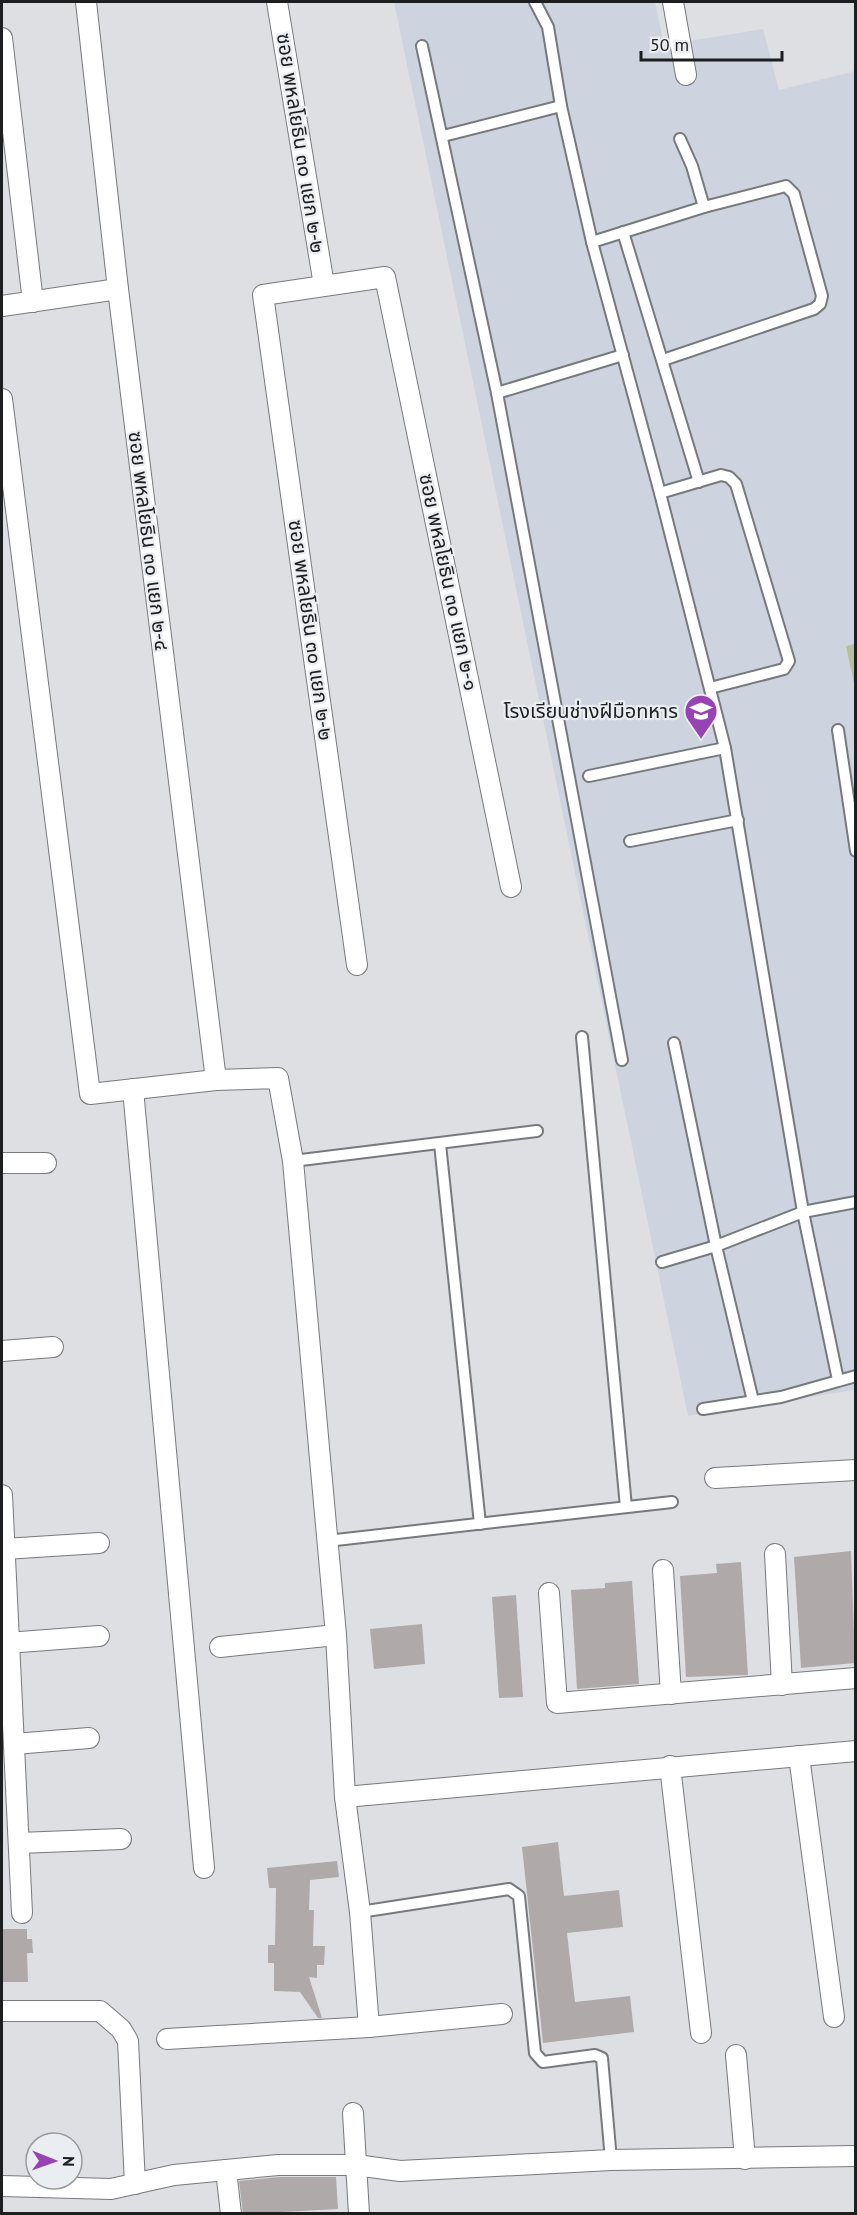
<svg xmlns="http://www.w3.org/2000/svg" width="857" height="2215" font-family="'PT Sans','Noto Sans Thai',sans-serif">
<rect width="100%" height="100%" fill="#dddfe3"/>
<path fill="#ced4df" d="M394,2H655L664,45L763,29L779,90L855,71V1390L688,1416Z"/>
<path fill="#babe9b" d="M855,644L856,688H855L846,646Z"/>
<g fill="#afaaa9">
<path d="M851,1551L855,1663L801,1668L794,1557Z"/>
<path d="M741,1562L748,1675L686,1677L680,1576L717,1573L716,1564Z"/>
<path d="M632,1581L639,1684L577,1689L571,1590L605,1588V1583Z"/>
<path d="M516,1595L523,1697L499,1698L492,1597Z"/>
<path d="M422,1624L425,1664L374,1669L370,1629Z"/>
<path d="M558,1842L564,1896L619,1890L623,1927L567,1933L575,2002L630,1996L634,2032L543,2043L522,1847Z"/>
<path d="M337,1861L339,1877L310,1880L309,1910H314L313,1946H325L324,1965H317V1978L309,1977L322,2018H318L300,1992L274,1991V1963H268V1945H275L276,1888H269L267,1868Z"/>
<path d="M2,1929H27V1939H32L33,1953H27L28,1982H2Z"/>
<path d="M279,2177H336L338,2209L243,2214L239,2181Z"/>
</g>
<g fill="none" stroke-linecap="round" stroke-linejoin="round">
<g stroke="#77797c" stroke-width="14">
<g id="service">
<path d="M535,2L548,27L561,106L592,242L660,493L725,748L803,1212L838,1380"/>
<path d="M422,46L497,393L622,1060"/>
<path d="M443,136L561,106"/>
<path d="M680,139L692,166L704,207"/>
<path d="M623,232L699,482"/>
<path d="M592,242L704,207L786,186L794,194L822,296L820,304L814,309L663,360"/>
<path d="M497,393L623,355"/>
<path d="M660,493L721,475L729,477L736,484L789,661L784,669L710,688"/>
<path d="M838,730L856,851"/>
<path d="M589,776L725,748"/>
<path d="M630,841L738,820"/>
<path d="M582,1037L626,1507"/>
<path d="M674,1043L716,1246L753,1401"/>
<path d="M440,1144L480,1524"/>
<path d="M293,1161L537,1131"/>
<path d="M662,1262L716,1246L803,1212L856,1202"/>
<path d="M703,1409L781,1397L856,1376"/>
<path d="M327,1541L672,1502"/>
<path d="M360,1912L509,1889L519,1896L535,2053L543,2062L595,2055L602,2058L611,2160"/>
</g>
</g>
<g stroke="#77797c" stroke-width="22">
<g id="minor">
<path d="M86,2L118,289L216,1080"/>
<path d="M277,2L324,285"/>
<path d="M673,2L686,75"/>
<path d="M2,38L33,302"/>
<path d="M2,306L118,289"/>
<path d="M2,399L90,1094L216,1080L278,1078L293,1161L336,1635L345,1797L360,1912L369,2027"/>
<path d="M357,965L263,295L385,277L511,887"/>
<path d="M133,1089L204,1868"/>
<path d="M2,1163H46"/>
<path d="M2,1351L53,1347"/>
<path d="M715,1478L856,1470"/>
<path d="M2,1495L22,1913"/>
<path d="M4,1549L99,1543"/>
<path d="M775,1554L782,1685"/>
<path d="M663,1570L671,1694"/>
<path d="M549,1593L557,1703L856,1678"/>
<path d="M7,1643L99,1636"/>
<path d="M220,1647L336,1635"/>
<path d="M14,1744L89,1738"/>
<path d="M799,1756L834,2017"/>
<path d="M670,1766L701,2033"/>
<path d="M345,1797L856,1751"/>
<path d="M19,1843L121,1839"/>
<path d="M2,2011H100L121,2029L128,2041L135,2184"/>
<path d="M167,2039L369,2027L502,2014"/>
<path d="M736,2055L745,2159"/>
<path d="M353,2113L359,2214"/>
<path d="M226,2170L231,2214"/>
<path d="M2,2186L111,2189L174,2175L278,2165H356L400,2171L611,2160L856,2156"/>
</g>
</g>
<use href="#service" stroke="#fff" stroke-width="10"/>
<use href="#minor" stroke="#fff" stroke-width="20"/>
</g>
<defs>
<g id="university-pin" transform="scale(1.725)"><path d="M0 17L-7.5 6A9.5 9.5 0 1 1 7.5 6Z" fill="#9644b3" stroke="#eaedf1"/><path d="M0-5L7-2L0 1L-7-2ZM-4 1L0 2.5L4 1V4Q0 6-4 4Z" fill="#fff"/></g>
</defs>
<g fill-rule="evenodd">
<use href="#university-pin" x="701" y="711"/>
</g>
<g text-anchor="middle" stroke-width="4.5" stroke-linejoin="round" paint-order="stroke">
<g font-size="20" fill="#1d1e1f" stroke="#eaedf1">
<text transform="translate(301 143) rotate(81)" y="7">ซอย พหลโยธิน ๓๐ แยก ๒-๒</text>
<text transform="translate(149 541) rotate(83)" y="7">ซอย พหลโยธิน ๓๐ แยก ๒-๔</text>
<text transform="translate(449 582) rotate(78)" y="7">ซอย พหลโยธิน ๓๐ แยก ๒-๑</text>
<text transform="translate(311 630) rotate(82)" y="7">ซอย พหลโยธิน ๓๐ แยก ๒-๒</text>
</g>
<g font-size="20" fill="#1d1e1f" stroke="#eaedf1" text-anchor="end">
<text x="678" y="718">โรงเรียนช่างฝีมือทหาร</text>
</g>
</g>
<rect width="857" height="2215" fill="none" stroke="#1d1e1f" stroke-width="6"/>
<g transform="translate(54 2161) rotate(91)"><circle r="28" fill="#eaedf1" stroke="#989a9d" stroke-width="1.5"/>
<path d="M0-4.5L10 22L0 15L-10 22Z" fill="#9644b3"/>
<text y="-9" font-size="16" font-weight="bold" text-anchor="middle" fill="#1d1e1f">N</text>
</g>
<path d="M641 51v9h141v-9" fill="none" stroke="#1d1e1f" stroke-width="3"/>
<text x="650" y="51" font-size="18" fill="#1d1e1f" stroke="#eaedf1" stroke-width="4.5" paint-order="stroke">50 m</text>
</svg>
